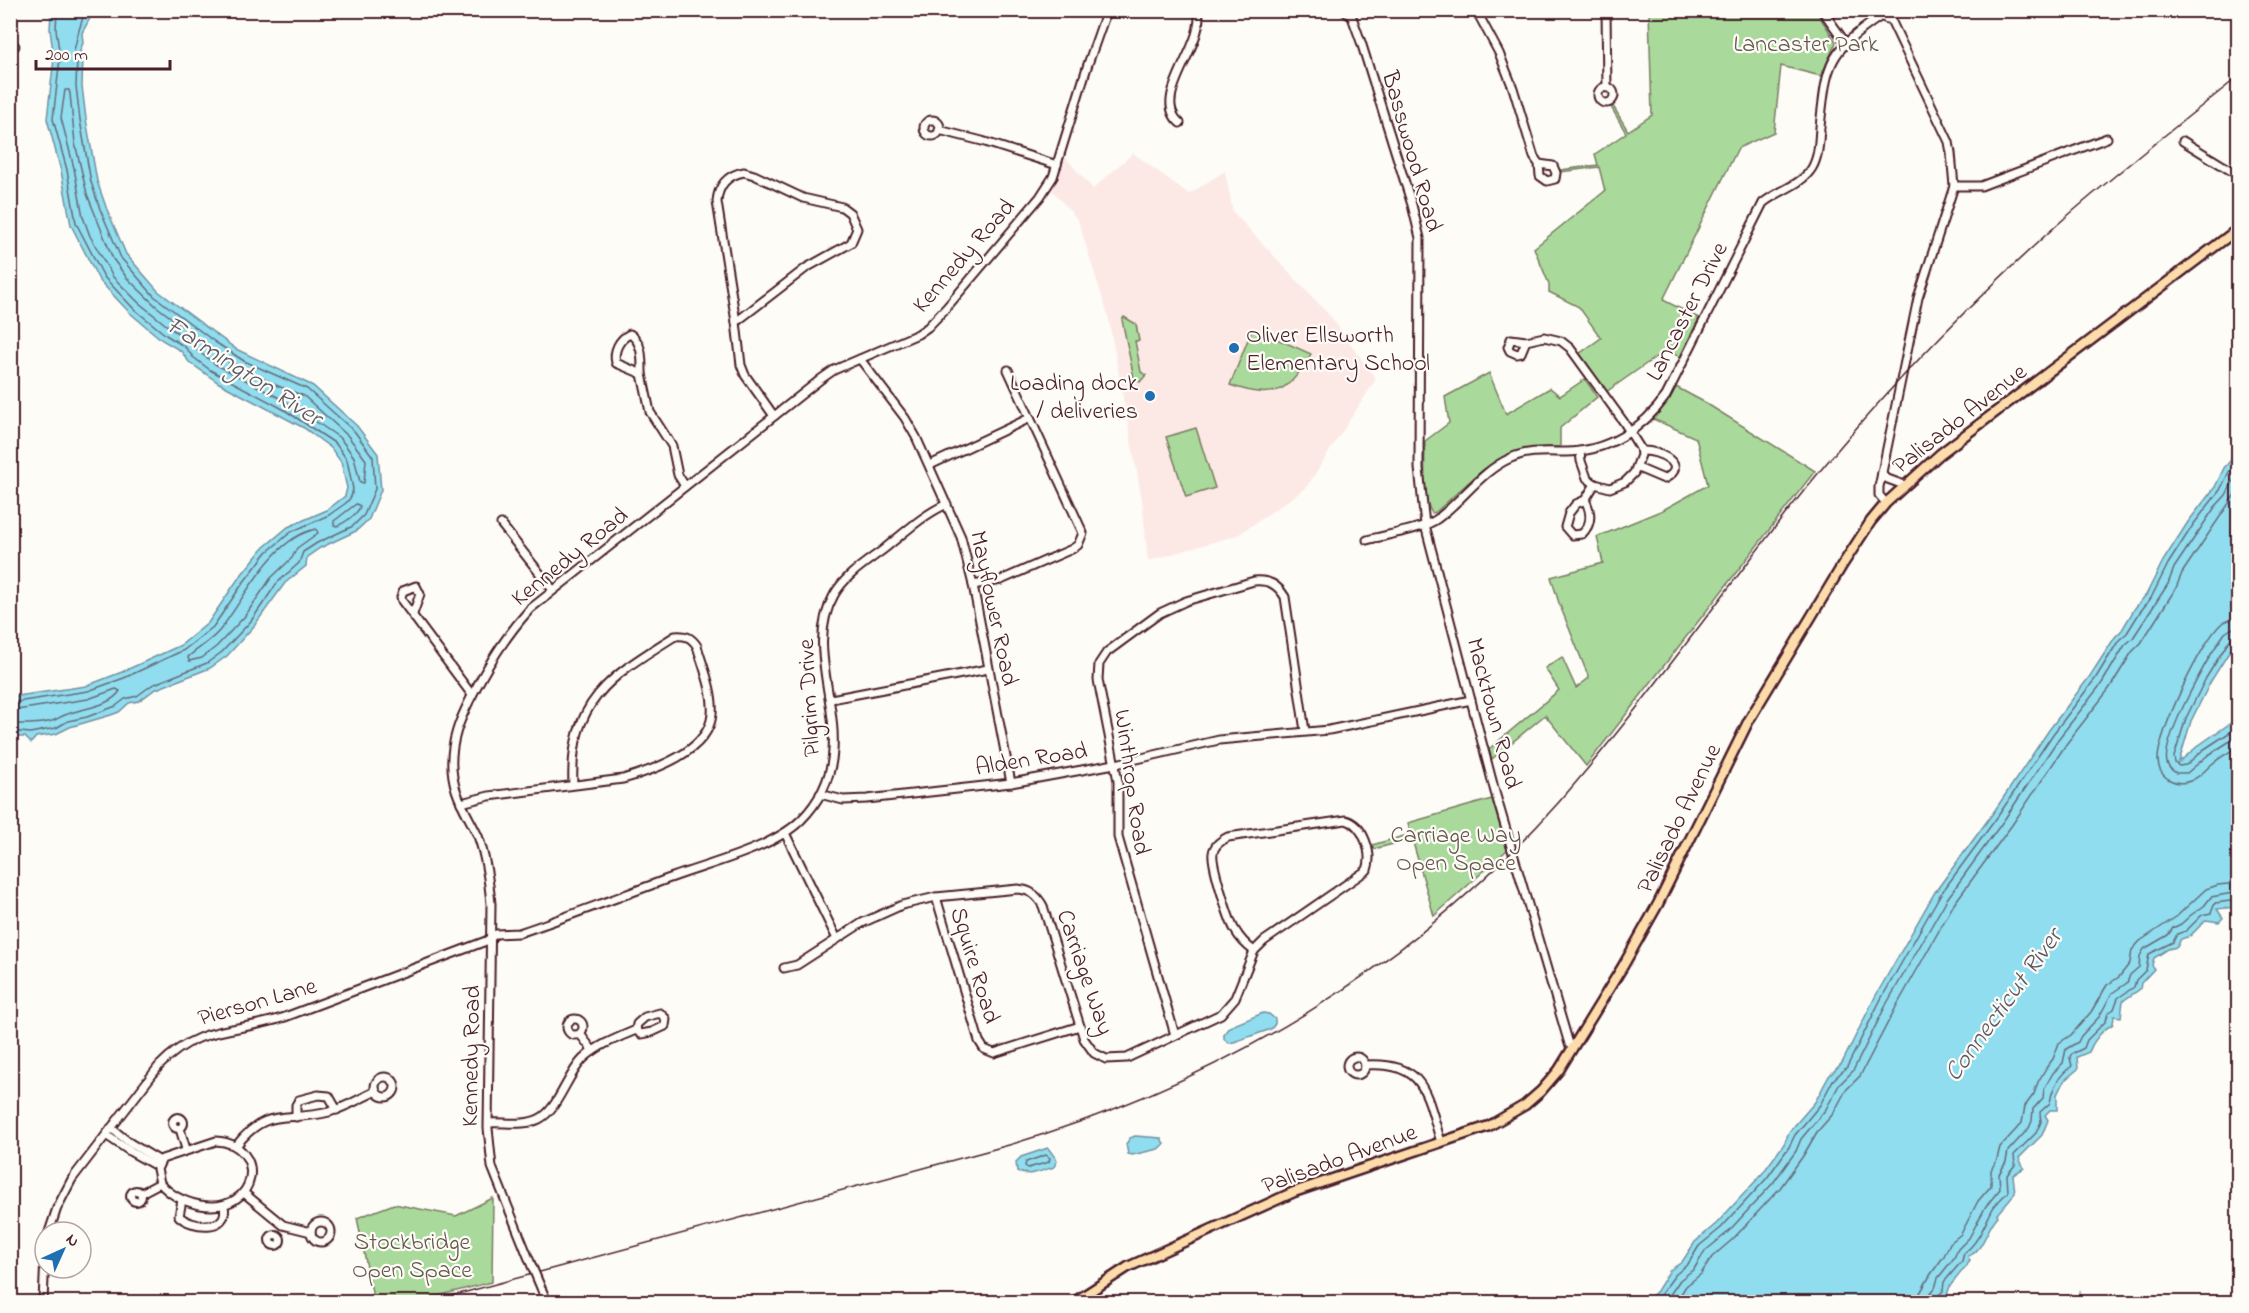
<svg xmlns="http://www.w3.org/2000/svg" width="2249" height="1313" font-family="'Indie Flower',sans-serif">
<rect width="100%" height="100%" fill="#fdfcf7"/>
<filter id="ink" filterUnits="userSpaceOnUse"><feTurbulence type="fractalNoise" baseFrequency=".0167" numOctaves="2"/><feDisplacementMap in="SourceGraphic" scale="12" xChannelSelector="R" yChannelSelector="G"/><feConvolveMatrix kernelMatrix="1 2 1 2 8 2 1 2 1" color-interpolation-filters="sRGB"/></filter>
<g filter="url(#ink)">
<path fill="#fce9e5" d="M1133,153L1189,194L1225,171L1233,212L1331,317L1376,379L1306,488L1238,535L1148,561L1142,500L1108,316L1078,220L1052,190L1065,157L1093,189Z"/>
<g fill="#a9da9b" stroke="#7a7c63" stroke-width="1.5">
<path d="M1649,11H1816L1836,42L1821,76L1781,66L1774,132L1738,148L1663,300L1699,318L1680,357L1666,350L1606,392L1579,354L1601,338L1579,307L1549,292V284L1534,248L1605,191L1599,167L1561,172V170L1598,165L1595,154L1626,133L1611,107L1613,106L1628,131L1652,115Z"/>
<path d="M1124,317L1136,324L1139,341H1135L1141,372L1146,375L1140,382L1134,378L1122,320Z"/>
<path d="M1255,329L1311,354C1288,394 1273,400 1230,385L1251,332Z"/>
<path d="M1489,373L1506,414L1550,388L1560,396L1585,379L1597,397L1560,428V447C1499,445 1478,475 1436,512L1432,513C1422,500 1425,458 1425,441L1449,423L1445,397Z"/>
<path d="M1676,387L1704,402L1815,471L1586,766L1545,715L1492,759L1489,749L1559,690L1545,668L1562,657L1576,688L1589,678L1559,603L1551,577L1603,563L1597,537L1663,510L1708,485L1696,438L1653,419L1666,404Z"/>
<path d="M1196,428L1215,488L1186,497L1166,437Z"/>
<path d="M1492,799L1507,850L1434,916L1412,839L1374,849L1372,845L1411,834L1408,823Z"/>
<path d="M493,1198L492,1282L414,1302H374L357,1218L394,1204L456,1216Z"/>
</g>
<g fill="#8fddee" stroke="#7391a0" stroke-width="1.5">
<path d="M51,11H94L82,33L83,43L80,51L83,56L82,86L86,119L97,181L106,207L126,254L158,291L236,349L313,386L357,426L378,454L381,490L369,519L356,531L320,548L307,557L306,566L285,583L254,626L227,656L210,668L154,690L139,701L129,703L119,712L111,715L70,727L56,734L36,737L31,743L25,737H11V697L86,686L122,672L181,645L208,623L238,579L263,548L288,527L327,510L345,496L347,488L341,462L331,448L304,428L219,383L189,362L181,351L162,340L130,313L99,280L71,225L61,171L47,119L54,58L50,30Z"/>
<path d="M2238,452V638L2211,681L2191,721L2179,762L2199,745L2238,718V900L2235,907L2217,909L2223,918L2219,922L2206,920L2190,936L2181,939L2177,947L2168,949L2154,958L2152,965L2154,969L2141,983L2140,989L2123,1001L2121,1017L2114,1016L2113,1024C2102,1030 2093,1041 2089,1052L2077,1057L2078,1069L2065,1080L2059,1090L2057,1095V1110H2050L2045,1115L2048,1120L2042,1135L2019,1158L2024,1168L2013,1175L2015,1193L1997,1214L1998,1216C1986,1228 1984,1251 1968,1256L1970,1261L1950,1286L1947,1295L1938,1302H1645L1657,1291L1670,1270L1682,1262L1695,1242L1717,1223L1762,1174L1784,1144L1789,1132L1815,1102L1829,1076L1842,1063L1875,997L1935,892L1993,813L2049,730L2090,676L2115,637L2122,630L2135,608L2146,595L2163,561L2188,522L2215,487L2224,468Z"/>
<path d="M1263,1013L1269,1014L1275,1019V1024L1271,1029L1234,1042L1229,1043L1224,1039V1034L1229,1027Z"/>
<path d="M1135,1136L1161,1138L1164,1144L1158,1149L1132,1155L1128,1154L1126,1144L1130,1138Z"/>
<path d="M1048,1148L1057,1160L1054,1167C1043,1170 1028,1178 1017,1171L1016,1162L1021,1157Z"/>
</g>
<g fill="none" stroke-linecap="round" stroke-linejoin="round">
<g stroke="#666b79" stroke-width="1.5">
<path d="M65,90H69L70,94L75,143L87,194L113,259L127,278L156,306L228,361L278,386L304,396L348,436L366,460L364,483L360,482L354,457L340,438L287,402L215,364L199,352L190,341L170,328L139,303L113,277L90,236L83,217L74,168L61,118Z"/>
<path d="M356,504L360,506C358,514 346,522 337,526L334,525V521Z"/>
<path d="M316,529L318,533L297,548L292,558L271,578L245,616L217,646L202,658L189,661L188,657C198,648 211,641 220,630C245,598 272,538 316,529Z"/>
<path d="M2238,618C2232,619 2227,620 2221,624C2202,641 2157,734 2158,760C2158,768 2162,775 2168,779C2175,783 2183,784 2190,781C2199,778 2205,770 2212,764C2220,757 2230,752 2238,746"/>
<path d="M2238,627L2231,629L2225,633C2210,654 2161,738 2167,763C2168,768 2172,770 2176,773H2187L2207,756L2238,736"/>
<path d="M2238,635L2233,636L2229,641L2206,678L2186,718L2174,757L2175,763L2179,766L2186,765L2203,750L2238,727"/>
<path d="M10,703L88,691L124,678L184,650L213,627L243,583L267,552L291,532L329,515L346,503L351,497L353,489L347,460L336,444L283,409L210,370L193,357L185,347L166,335L134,309L104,277L76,223L67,170L53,119L60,58L56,29L57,10"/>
<path d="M10,711L88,699L116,689L120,691C110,707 81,708 65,715C59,717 55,721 48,722C35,725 23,724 10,724"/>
<path d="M10,731L30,733L56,728L68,721L87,717L116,706L125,699L137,696L152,685L207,663L222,652L251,621L277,583L299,563L303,552L317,543L353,526L364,515L375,489L373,457L355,432L325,405L307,389L244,361L215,342L154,296L121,258L100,209L91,182L80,120L76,86L77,59L74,50C78,35 79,26 86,10"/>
<path d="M1046,1155L1050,1158L1049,1162L1028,1168L1025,1166L1026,1162Z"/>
<path d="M1655,1302L1675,1275L1688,1264L1699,1246L1721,1228L1767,1178L1789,1147L1795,1135L1820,1105L1833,1080L1847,1067L1881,999L1940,895L1998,816L2053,734L2095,679L2119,640L2127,633L2140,612L2151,598L2168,564L2193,525L2220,490L2229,472L2238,462"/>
<path d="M1665,1302L1680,1280L1694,1269L1705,1251L1727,1233L1773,1183L1796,1151L1801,1139L1826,1109L1839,1085L1853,1071L1887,1003L1947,899L2004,820L2059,738L2102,683L2125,645L2133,638L2168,584L2174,568L2215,507L2226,495L2238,472"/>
<path d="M1676,1302L1686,1286L1701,1274L1712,1257L1733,1239L1780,1188L1803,1156L1817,1132L1833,1114L1846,1090L1860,1076L1896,1007L1954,904L2012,825L2067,743L2109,689L2132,652L2141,643L2176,588L2182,573L2238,490"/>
<path d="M1919,1302L1920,1293L1931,1274L1944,1256L1950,1243L1961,1234L1978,1201L1991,1186V1170L1997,1159L2000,1147L2022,1123L2025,1106L2034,1094L2038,1082L2046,1068L2053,1059L2059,1043L2071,1035L2091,1012L2107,985L2119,977L2130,963L2132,950L2140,941L2176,917L2206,889L2218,885L2238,883"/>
<path d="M1928,1302L1929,1295L1935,1288L1938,1278L1954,1258L1958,1249L1969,1238L1986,1206L2000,1189L1999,1174L2006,1162L2008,1151L2029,1128L2032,1121L2033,1109L2043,1098L2044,1089L2053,1073L2063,1063L2066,1049L2078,1042L2081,1036L2099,1017L2112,993L2127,983L2130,975L2139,967L2140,956L2144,949L2168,935L2173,928L2181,924L2191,915L2204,906L2211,897L2238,892"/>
<path d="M1936,1302L1937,1297L1943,1291L1944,1282L1962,1261L1964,1253C1978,1243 1984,1226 1992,1210C1995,1204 2003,1197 2008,1192L2007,1175L2015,1165L2014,1155L2036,1133L2041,1122L2040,1112L2050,1103C2052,1088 2059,1075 2072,1066L2070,1058L2072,1054L2084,1048L2087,1040L2106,1021L2108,1013L2114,1009L2118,998L2134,987L2136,980L2146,970L2149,954L2173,942L2177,934L2186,931L2202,915L2211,913L2215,903L2238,900"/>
</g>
<path stroke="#7391a0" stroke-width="1.5" d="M2079,1302L2080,1291"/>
<g stroke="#4a1f2b" stroke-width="11">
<g id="minor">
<path d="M1343,10L1352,17L1361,42L1412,205L1420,238L1419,468L1425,525L1495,792L1569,1044L1573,1047"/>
<path d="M1476,10L1499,53L1513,88L1534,157L1539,164L1540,176L1547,181L1555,179L1556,173L1553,166L1539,164"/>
<path d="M1606,10L1607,88"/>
<path d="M1822,10L1845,42"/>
<path d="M1880,10L1882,17L1887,19L1892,16L1894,10"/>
<path d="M10,49L15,46"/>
<circle cx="1606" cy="95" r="8"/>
<circle cx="932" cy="128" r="8"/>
<path d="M1180,123C1149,97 1207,45 1198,10"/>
<path d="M939,130L982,141L1057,165"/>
<path d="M2183,141L2238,175"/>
<path d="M744,172L754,175L803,198L842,207L850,213L857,229L851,243L806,268L736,322L717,202C718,186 727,175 744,172Z"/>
<path d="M1954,186H1981L2107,138"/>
<path d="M736,322L741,365L745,375L774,416"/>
<path d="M630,334C643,342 642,360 642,374L616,363C613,351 619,339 630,334Z"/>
<path d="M1526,341L1521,353L1517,354L1510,351L1508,347L1511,339L1526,341L1544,337L1561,341L1570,348L1623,421L1640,448L1641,455L1634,473L1625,482L1610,488L1595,484L1587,478L1581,461L1580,451"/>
<path d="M860,359L905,418L916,437L961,537L973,585L1011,783"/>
<path d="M642,374L650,412L672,446L678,475L685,486"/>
<path d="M930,465L1030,418"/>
<path d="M1638,468L1664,479C1691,466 1659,450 1642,451"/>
<path d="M1882,473L1885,478L1904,485"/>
<path d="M1585,500C1592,513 1592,524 1582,534L1572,535L1565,527L1569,513L1576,504L1585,500L1595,484"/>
<path d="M1886,503L1879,495V487L1918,298L1954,186L1951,153L1949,142L1890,18"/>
<path d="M501,524L553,590"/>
<path d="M1367,540C1385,535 1424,529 1437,519C1462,501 1482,470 1511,458C1528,450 1547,452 1566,452C1606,452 1643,429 1666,396L1763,203C1777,191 1802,185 1812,168C1819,156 1819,141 1820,127C1827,63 1827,53 1881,16"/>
<path d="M973,585L1001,580L1072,549L1078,545L1083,533L1008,370"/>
<path d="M413,614L420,594L416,586L403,591L401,597L402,601L472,695"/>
<path d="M831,699L988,669"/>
<path d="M820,794L843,800L867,799L1011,783L1120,763L1219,740L1329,730L1471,700"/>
<path d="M461,803L489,796L623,779C653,770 709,752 712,714C714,692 703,667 697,646C691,637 686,635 675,636C611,676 569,701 573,785"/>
<path d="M1346,820C1364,825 1373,854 1367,870L1264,941L1254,951C1246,945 1240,939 1235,930C1229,921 1211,863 1213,853C1214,845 1222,840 1228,837Z"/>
<path d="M785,833L837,939"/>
<path d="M936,897L979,1041L984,1049L994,1053L1080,1026"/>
<path d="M784,968L797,965L862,923L902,905L936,897L1018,889C1030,890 1037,895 1043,906L1084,1039L1094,1053L1106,1059L1127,1058L1221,1014L1235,998L1254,951"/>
<circle cx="575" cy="1027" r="8"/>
<path d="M580,1034L593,1051"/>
<path d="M1175,1035L1118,837V781L1098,680L1099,664L1107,652L1160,613L1186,601L1254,581C1269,580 1277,584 1285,597L1305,731"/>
<circle cx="1356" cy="1066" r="9"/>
<path d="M1365,1065C1426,1061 1426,1094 1441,1142"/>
<circle cx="385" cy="1087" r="10"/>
<path d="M296,1117V1105L299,1100L318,1095L329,1096L337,1110"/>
<circle cx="178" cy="1123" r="5.5"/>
<path d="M489,1123C504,1122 525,1126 539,1119C558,1110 567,1075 583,1059C598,1045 617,1038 636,1030L641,1034L652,1032L665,1026L666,1019L660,1013L645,1017L637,1024L636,1030"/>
<path d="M111,1128L130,1143L160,1161"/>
<path d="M180,1129L186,1149"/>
<path d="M106,1135L131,1152L158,1167"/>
<path d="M216,1141C268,1144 260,1215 200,1205C185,1202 170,1195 160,1183L157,1169L162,1159Z"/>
<path d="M236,1146C268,1105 285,1123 329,1112C345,1108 361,1098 376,1091"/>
<circle cx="136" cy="1196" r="5.5"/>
<path d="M141,1193L160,1183"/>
<path d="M244,1193L283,1225L311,1232"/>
<path d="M182,1200L179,1216C191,1228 230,1232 224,1206"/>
<circle cx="321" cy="1232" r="10"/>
<path d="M49,1232L57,1208L72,1179L159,1066C200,1023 235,1034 285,1017L486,941L496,934L519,933C570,916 621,896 673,877C711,863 773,848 801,820C874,746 795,664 834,595C845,575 867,562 884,549C904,533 924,514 947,504"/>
<circle cx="275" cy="1240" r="5.5"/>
<path d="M533,1269L492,1167L488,1128L491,904C489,881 486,858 478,836C471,821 461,806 456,790C443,748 462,713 482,677C496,652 511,630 530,609L821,379L834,370L918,334L928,327L947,307L1040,197L1053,177L1088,64L1107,10"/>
<path d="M43,1302L45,1255"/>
</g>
</g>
<g stroke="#4a1f2b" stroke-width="13">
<path id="major" d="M1074,1302L1128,1267L1294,1192L1489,1126L1525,1105L1541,1091L1559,1070L1623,966L1658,904L1749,720L1843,564L1871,521L1886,503L1940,454L2238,229"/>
</g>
<use href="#minor" stroke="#fdfcf7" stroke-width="7"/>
<use href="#major" stroke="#fddcac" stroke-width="8"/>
<path stroke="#4a1f2b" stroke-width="1.5" d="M429,1302L1009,1145C1219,1083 1413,967 1559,802C1665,681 1753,546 1859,425C1921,354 1988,287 2058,224C2116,173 2178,125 2238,77"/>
<g stroke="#4a1f2b" stroke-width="11" stroke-linecap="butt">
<path id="minor-bridge" d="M533,1269L547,1302"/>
</g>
<use href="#minor-bridge" stroke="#fdfcf7" stroke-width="7"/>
</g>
</g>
<g fill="#1f6fb2" stroke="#fdfcf7" stroke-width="2">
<circle cx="1234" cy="348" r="6"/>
<circle cx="1150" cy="396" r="6"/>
</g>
<g text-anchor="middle" stroke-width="4.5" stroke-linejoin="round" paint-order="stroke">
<g font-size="24" fill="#66574d" stroke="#fdfcf7">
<text x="1806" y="51">Lancaster Park</text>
<text x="1456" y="842">Carriage Way<tspan x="1456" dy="28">Open Space</tspan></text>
<text x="412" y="1249">Stockbridge<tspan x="412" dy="28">Open Space</tspan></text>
</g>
<g font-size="24" fill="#4a1f2b" stroke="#fdfcf7">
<text transform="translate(1413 151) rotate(74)" y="8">Basswood Road</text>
<text transform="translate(963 255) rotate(-49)" y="8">Kennedy Road</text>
<text transform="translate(1686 311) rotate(-63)" y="8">Lancaster Drive</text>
<text transform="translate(1959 418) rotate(-38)" y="8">Palisado Avenue</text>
<text transform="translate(569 556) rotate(-39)" y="8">Kennedy Road</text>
<text transform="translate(995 608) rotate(78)" y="8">Mayflower Road</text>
<text transform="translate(808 698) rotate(-93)" y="8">Pilgrim Drive</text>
<text transform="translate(1495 713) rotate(75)" y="8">Macktown Road</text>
<text transform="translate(1031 758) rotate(-9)" y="8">Alden Road</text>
<text transform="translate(1133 782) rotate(82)" y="8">Winthrop Road</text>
<text transform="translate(1678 818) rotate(-64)" y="8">Palisado Avenue</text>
<text transform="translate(976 965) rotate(73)" y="8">Squire Road</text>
<text transform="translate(1086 972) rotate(71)" y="8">Carriage Way</text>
<text transform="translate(257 1001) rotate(-16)" y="8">Pierson Lane</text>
<text transform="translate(470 1056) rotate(-89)" y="8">Kennedy Road</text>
<text transform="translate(1339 1158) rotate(-20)" y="8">Palisado Avenue</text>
</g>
<g font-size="24" fill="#4a1f2b" stroke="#fdfcf7" text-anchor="start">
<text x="1246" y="342">Oliver Ellsworth<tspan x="1246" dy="28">Elementary School</tspan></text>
<text x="1138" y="390" text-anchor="end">Loading dock<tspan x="1138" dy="28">/ deliveries</tspan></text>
</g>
<g font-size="26" font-style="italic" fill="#5f5866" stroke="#fdfcf7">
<text transform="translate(245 370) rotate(33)" y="9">Farmington River</text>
<text transform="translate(2002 1004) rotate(-54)" y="9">Connecticut River</text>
</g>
</g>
<rect width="2249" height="1313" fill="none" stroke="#fdfcf7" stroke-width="36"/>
<rect x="18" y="18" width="2213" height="1277" fill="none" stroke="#4a1f2b" stroke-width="2" filter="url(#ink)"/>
<g transform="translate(63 1250) rotate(45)"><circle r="28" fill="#fdfcf7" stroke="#b5a4a5" stroke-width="1.5"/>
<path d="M0-4.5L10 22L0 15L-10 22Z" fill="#1f6fb2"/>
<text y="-9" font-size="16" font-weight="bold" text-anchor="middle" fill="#4a1f2b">N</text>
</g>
<path d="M36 60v9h134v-9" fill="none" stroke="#4a1f2b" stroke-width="3"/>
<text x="45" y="60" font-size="18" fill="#4a1f2b" stroke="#fdfcf7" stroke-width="4.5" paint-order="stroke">200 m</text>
</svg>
